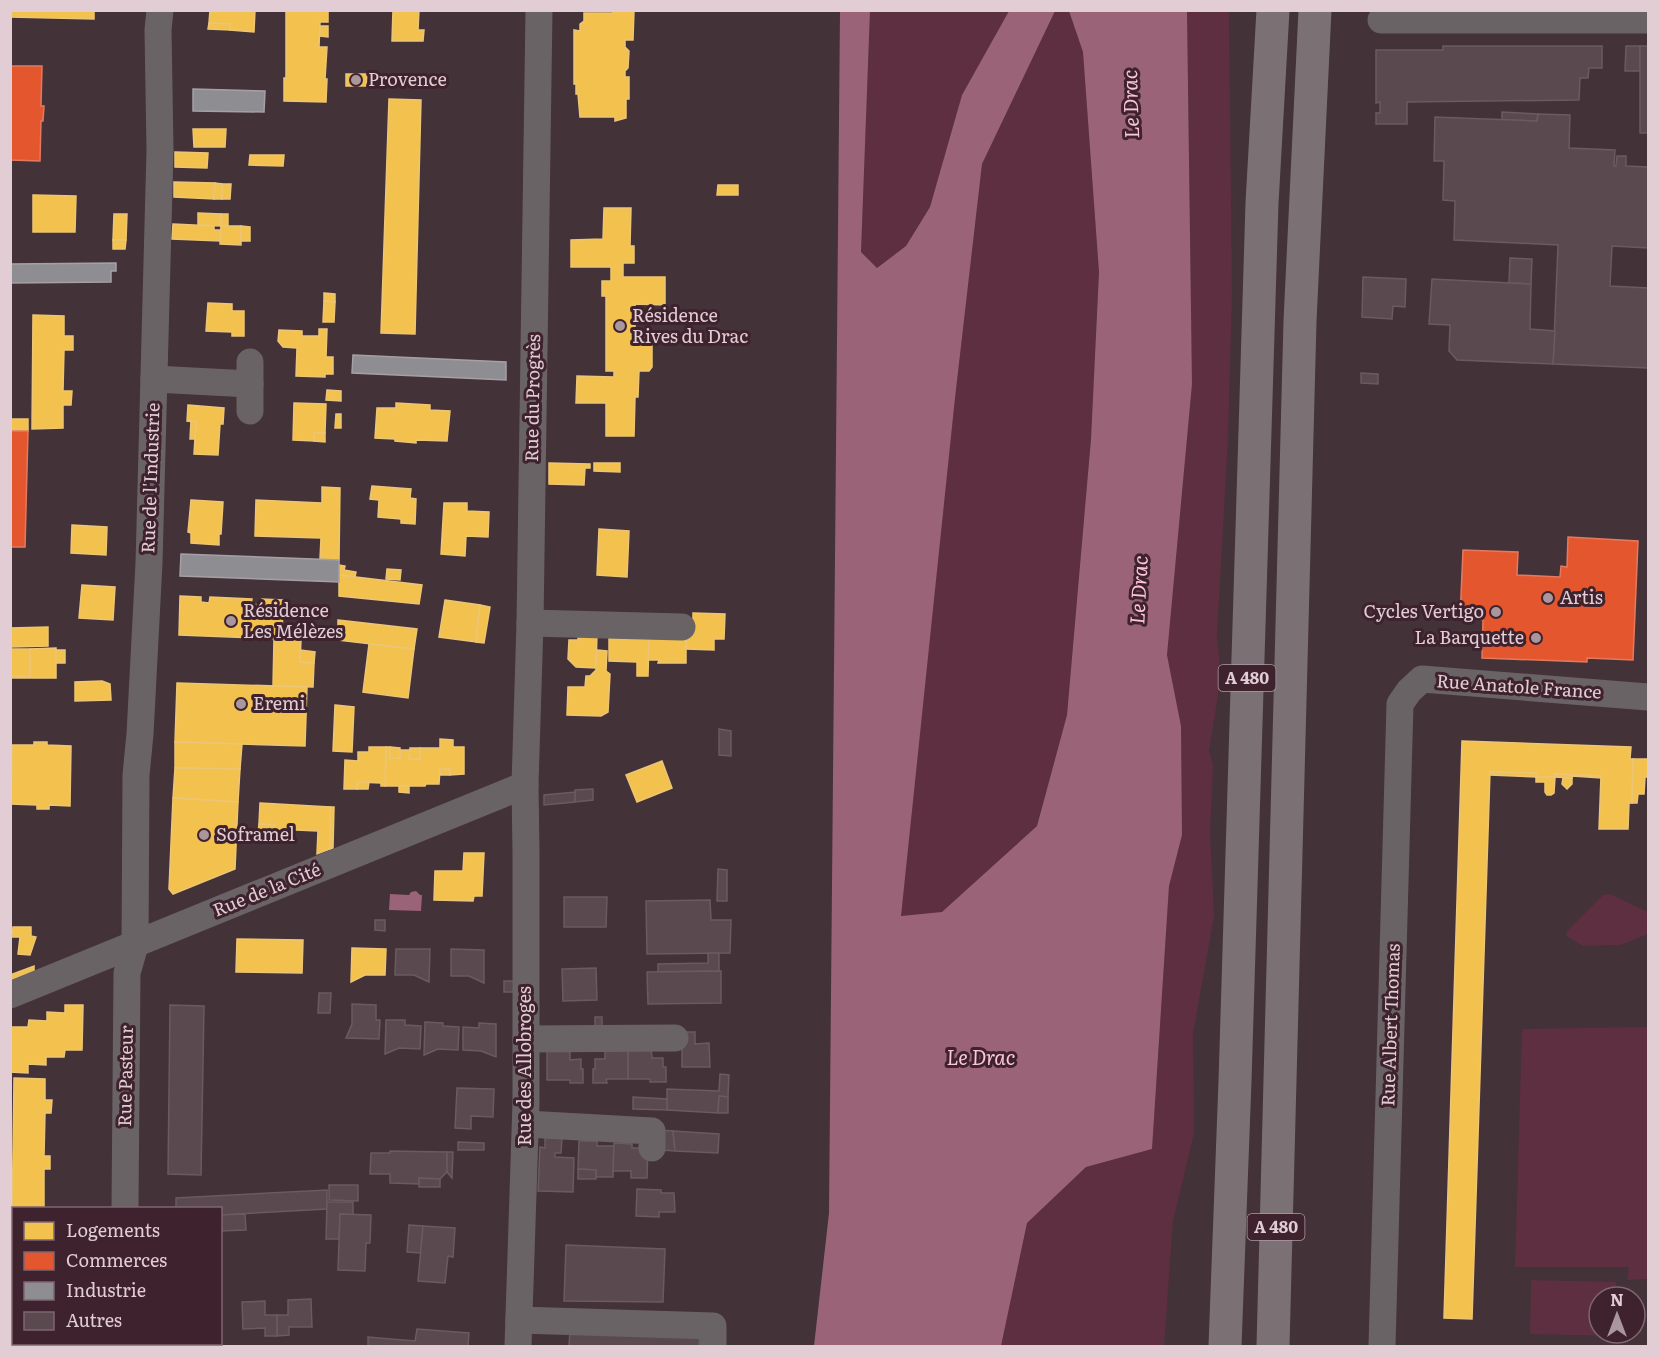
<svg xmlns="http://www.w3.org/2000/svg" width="1659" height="1357" font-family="Literata,serif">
<rect width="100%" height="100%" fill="#433238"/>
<g fill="#5d2f41">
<path d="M870,11H1009L962,95L930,207L906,246L877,268L861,252Z"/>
<path d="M1055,11H1069L1083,52L1099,272L1091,439L1067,715L1037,826L942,913L900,916L955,397L982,164Z"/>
<path d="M1187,11H1229L1232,295L1228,437L1217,636L1221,677L1209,751L1213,765L1210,833L1214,916L1193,1034L1194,1133L1173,1221L1164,1346H1001L1027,1223L1086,1167L1152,1149L1169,886L1182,835L1181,726L1167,655L1192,384Z"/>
<path d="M1610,894L1648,912V934L1621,945L1583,946L1566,936L1567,931L1603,895Z"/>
<path d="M1648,1027V1279L1627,1280L1629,1267H1515L1522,1029Z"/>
<path d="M1531,1280L1616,1282V1297H1599V1333H1615V1336L1530,1334Z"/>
</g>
<g fill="#9b6378">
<path d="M840,11H870L861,252L877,268L906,246L930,207L962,95L1009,11H1055L982,164L955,398L901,916L942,912L1037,826L1067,715L1091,439L1099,272L1083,52L1069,11H1187L1192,384L1167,655L1181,726L1182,835L1169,886L1152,1149L1086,1167L1027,1223L1001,1346H814L829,1213Z"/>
<path d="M416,891L420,895H422L421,911L389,910L390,894L409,895L411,892Z"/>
</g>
<g fill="#f2c14e" stroke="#edc576" stroke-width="1.5">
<path d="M10,10H94V19L10,17Z"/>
<path d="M210,10H255L254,32L230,30V24L209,23Z"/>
<path d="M286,10H328V22H320L319,47H327L325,79H327L326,102L284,101V78H286Z"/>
<path d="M393,10H419L418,30H424L423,41H392Z"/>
<path d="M613,10H634L633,40H625V47L629,51L628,68L625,71V77H629V99H626V118L615,121V117H580L578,94H576V84H574V30L580,31V24L584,21V13H613Z"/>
<path d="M209,23L230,24V30L208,29Z"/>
<path d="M320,26H328V37L320,36Z"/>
<path d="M346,74H367L366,86H346Z"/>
<path d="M389,99L421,100L415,334L381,333Z"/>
<path d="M193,129H226L225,147H194Z"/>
<path d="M175,152L208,153L207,168L175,167Z"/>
<path d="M250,155H284L283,166L249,165Z"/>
<path d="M174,182L215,183L214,199L174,197Z"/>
<path d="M215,183L222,184V199H214Z"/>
<path d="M222,184H231L230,199H222Z"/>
<path d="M718,185H738V195H717Z"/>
<path d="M33,195L76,196L75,232H33Z"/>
<path d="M604,208H631L630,246H634V263H623V277H665V305L635,304V336L648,335L652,340V367L649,371H639L638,397H635L634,436H606V403H576L577,376L614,377V371H606V296H602V281H611V267H571V240L603,239Z"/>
<path d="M198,213L221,214V226L198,225Z"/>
<path d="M114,214H127L126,240H113Z"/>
<rect x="221" y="214" width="7" height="12"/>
<path d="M173,224L214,226V230H221L220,241L172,239Z"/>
<path d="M221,226H241V245L220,244Z"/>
<path d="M241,226L250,227V241H241Z"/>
<path d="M113,240H126L125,249H113Z"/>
<path d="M324,293L335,294V302L324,301Z"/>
<path d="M324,301L335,302L334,322H323Z"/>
<path d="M208,303L232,304V311H244V336H232V332L206,331Z"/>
<path d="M33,315L64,316V336H73V350H64L63,391H72L71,405H63V428L32,429Z"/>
<path d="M319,329H327L326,357H333V374H325V377L296,376L297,348L283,347L278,341L279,330L302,331V336H319Z"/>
<path d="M327,390L341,391V401L326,400Z"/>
<path d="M294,403L326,404L325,433H314V441L293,440Z"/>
<path d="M396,403L430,405V410L450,411L447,441L416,440V443L395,441V439L375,438L377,408H396Z"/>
<path d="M188,405L224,408L223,424H220L218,455L194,454L196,422L187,421Z"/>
<path d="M336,414H341V428H335Z"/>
<rect x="10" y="419" width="18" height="12"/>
<path d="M191,421L196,422L195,439H190Z"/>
<path d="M314,433H325V442L314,441Z"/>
<path d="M549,463L590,464V468H585L584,485L549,484Z"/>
<path d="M594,463H620V472L594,471Z"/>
<path d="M372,486L411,489L410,498L416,499L415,524L401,523V519L378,517L379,500L370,499Z"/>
<path d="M322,487L340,488L339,560L320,559L321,538L255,536L256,500L322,503Z"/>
<path d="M191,500L223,502L221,534H219V545L191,543V533L188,532Z"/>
<path d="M444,503H467V511L489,512L488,537L466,536L465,556L441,554Z"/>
<path d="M72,525L107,527L106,555L71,553Z"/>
<path d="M599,529L629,531L627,577L597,575Z"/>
<path d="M339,565L345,566L344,570L356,572L355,577L339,575Z"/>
<path d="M387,569L401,570L400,580L386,579Z"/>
<path d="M339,575L422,585L419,604L339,596Z"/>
<path d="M82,585L115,587L113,620L79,618Z"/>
<path d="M180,596L201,597V602L209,603L210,597L252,599L251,604L261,605L262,599L283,600L282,639L179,635Z"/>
<path d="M445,600L480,605L476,642L439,637Z"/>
<path d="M480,605L490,607L484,643L476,642Z"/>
<path d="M693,613L725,614L724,639H714V650L686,649L687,622H693Z"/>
<path d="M338,620L417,629L414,649L338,640Z"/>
<path d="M48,627V646L10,647V628Z"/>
<path d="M578,628L597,633L596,668L576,667L568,659L569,640H578Z"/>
<path d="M609,635L649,638L648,676H637V662L609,661Z"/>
<path d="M686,636V663H658L659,660H648L649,638Z"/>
<path d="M274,639L301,640L300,662L314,663L313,687L273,686Z"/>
<path d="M369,644L414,649L408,698L363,692Z"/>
<path d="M56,648V678H10V676H30V649Z"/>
<rect x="10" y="649" width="20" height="27"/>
<rect x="56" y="650" width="9" height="13"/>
<path d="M300,650L315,652L314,663L300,662Z"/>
<path d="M597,650L607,651L606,671L610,674L608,712L601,716L567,715L568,687H585L586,676H590L596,670Z"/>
<path d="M102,681L110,684L111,700L75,701V682Z"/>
<path d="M177,683L307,687L305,746L175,742Z"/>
<path d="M335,705L354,707L352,752L333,751Z"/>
<path d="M440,739L453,740V747H464V774L450,775V769H440L439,784H426L425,786H385L386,747H390V758H400V750H410L409,759H420V748H440Z"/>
<path d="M1462,741L1631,747L1630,759H1633L1632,803H1629L1628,829H1599L1601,776L1555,774V777H1536V773L1490,772L1472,1319L1444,1318Z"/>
<path d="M34,742H47V745L71,746L70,806L49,805V809H37V805L11,804L12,745H34Z"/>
<path d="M175,742L242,744L240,769L175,768Z"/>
<path d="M369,747H386L385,786H381V783L357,782V789H344L345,760L358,761V752H369Z"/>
<path d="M390,747L400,748V758H390Z"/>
<path d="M410,748H420V759H409Z"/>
<path d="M1633,759H1648V777H1645L1644,794H1638L1637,803H1632Z"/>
<path d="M662,761L672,788L637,802L626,775Z"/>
<path d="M175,768L240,769L238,802L173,798Z"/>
<rect x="440" y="769" width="10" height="6"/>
<path d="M1490,772L1536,773V777L1490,775Z"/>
<path d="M1555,774L1601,776V778L1572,776V778L1555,777Z"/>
<path d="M1536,777H1555L1554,793L1551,795H1547L1545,792V782H1536Z"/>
<path d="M1563,778H1572V784L1567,789L1562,784Z"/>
<path d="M357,782H369L368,789H357Z"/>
<path d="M399,786H409V793L399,792Z"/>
<path d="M173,798L238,802L235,869L173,894L169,889Z"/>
<path d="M260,803L330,807V849L317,854L318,831L274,829V825L259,824Z"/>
<path d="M330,807H334L333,848L330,849Z"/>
<path d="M259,824L274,825L273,834L258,832Z"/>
<path d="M464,853H484L482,896H474L473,901L434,900L435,871H463Z"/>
<path d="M13,927H31V936L36,937L30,955L18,954L20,937H12Z"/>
<path d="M237,939L303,940L302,973L236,972Z"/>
<path d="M352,948L386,949L385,975H365L351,982Z"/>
<path d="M34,966V971L10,980V975Z"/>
<path d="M65,1005H83L82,1050H65L64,1057H46V1065L28,1064V1073L10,1072L11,1027H28L29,1020L47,1021V1012L65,1013Z"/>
<path d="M14,1078L45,1079V1100H52L51,1113H45L44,1156H50V1169H44V1208H14V1302H11Z"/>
</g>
<g fill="#e4572e" stroke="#e37a60" stroke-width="1.5">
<path d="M10,66H42L41,106H44L43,121H41L40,161L10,160Z"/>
<path d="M10,431H28L25,547H10Z"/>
<path d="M1568,537L1638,541L1633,660L1587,658V662L1482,658L1483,620L1460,619L1463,550L1518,552L1517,575L1560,577L1561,566L1567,567Z"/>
</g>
<g fill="#8d8d92" stroke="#a6a0a6" stroke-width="1.5">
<path d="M193,89L265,91L264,112L193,111Z"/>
<path d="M116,263V271H111V282L10,283V264Z"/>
<path d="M353,355L506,362V380L352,373Z"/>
<path d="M181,554L339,560V582L180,576Z"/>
</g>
<g fill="#5b4950" stroke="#6a5b60" stroke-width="1.5">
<path d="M1443,46H1602V68H1589L1588,78H1580L1579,100L1407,102V124H1376V113H1380V102L1376,103V50H1443Z"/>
<path d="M1626,46H1640V71H1625Z"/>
<rect x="1640" y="46" width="8" height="87"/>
<path d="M1502,112L1538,114L1537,121L1502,120Z"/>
<path d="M1538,114L1570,115L1569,148L1615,150L1614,166H1616L1617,156H1626V166L1648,167V248L1612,246L1610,286L1648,288V368L1553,364L1558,245L1454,240L1455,201L1443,200L1444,161H1434L1435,117L1537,121Z"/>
<path d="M1510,258L1532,259L1531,284L1509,283Z"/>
<path d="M1363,277L1406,279L1405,307L1393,306L1392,319L1362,317Z"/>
<path d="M1432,279L1531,284L1530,329L1555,331L1553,364L1457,360L1449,351L1450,325L1429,324Z"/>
<path d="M1361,373L1378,374V384L1361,383Z"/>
<path d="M719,729L731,731V756L719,755Z"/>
<path d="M593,789V800L575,802V790Z"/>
<path d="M575,792V802L544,805V795Z"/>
<path d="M718,869L727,870V901H717Z"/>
<path d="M564,897H607L606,927H564Z"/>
<path d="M710,900L711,920H731L730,953L647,954L646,901Z"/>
<path d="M375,920H385V931L375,930Z"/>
<path d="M396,949H430L429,982L414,975H395Z"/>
<path d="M451,949L484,950V983L469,976H451Z"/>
<path d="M708,953H719V971L658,972V964L708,963Z"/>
<path d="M596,968L597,1000L563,1001L562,969Z"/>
<path d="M721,971V1003L648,1004L647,972Z"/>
<rect x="504" y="981" width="10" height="11"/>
<path d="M319,993H331L330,1013H318Z"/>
<path d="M352,1004L376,1005V1020H380L379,1039L346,1038L352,1024Z"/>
<path d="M170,1005L204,1006L201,1175L168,1174Z"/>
<rect x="595" y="1017" width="7" height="14"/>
<path d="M386,1020H405V1025L421,1026L420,1049L399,1048L385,1054Z"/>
<path d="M425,1022L443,1023V1026L459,1027L458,1050L438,1049L424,1055Z"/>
<path d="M479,1023L496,1024V1057L481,1051L463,1050V1027L479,1028Z"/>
<path d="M682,1032H695V1044L709,1043L710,1067H682Z"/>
<path d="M628,1048V1079H606L607,1083H593V1069H595V1059H605V1049Z"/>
<path d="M628,1048H651L652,1058H663V1067H666V1082H650V1079H628Z"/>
<path d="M547,1050H570V1060L581,1059V1069H583V1083H570V1080H547Z"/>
<path d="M720,1074L729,1075L728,1097L719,1096L718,1113L667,1110V1089L719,1091Z"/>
<path d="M457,1088L494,1089L493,1117L471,1116V1129L455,1128Z"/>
<path d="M719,1096L728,1097V1113H718Z"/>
<path d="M633,1097L667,1099V1110L633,1109Z"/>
<path d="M659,1130L673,1131L675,1151L661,1150Z"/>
<path d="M673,1131L719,1134L718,1153L675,1151Z"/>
<path d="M545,1138H562L561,1153H555V1157L574,1158L573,1192L538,1191L540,1147L545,1148Z"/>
<path d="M579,1141H597V1146H614L613,1177H596V1170L578,1169Z"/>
<path d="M458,1142L484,1143V1150H458Z"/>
<path d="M614,1143L632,1144V1148H648L647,1178H631V1171H613Z"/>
<path d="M390,1151L447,1152V1172L440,1179L419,1178V1184L390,1183V1174H370L371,1153H390Z"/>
<path d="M447,1152H453L452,1178L447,1172Z"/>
<path d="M578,1169L596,1170V1179H578Z"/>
<path d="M419,1178L440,1179V1187H419Z"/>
<path d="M329,1185H358V1201L329,1200Z"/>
<path d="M637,1189L661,1190V1193H674L675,1212H659V1217L636,1216Z"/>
<path d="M327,1190V1209L220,1215V1208H176V1198Z"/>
<path d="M327,1202H353V1215L340,1214L339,1239H326Z"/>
<path d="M245,1214L246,1230L220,1231V1215Z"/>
<path d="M340,1214L371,1215L370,1243H366L365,1271L338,1270Z"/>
<path d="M409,1225L423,1226L421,1253L407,1252Z"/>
<path d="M423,1226L455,1228L453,1257L448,1256L445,1283L418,1281Z"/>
<path d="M566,1245L665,1249L663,1302L564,1301Z"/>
<path d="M311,1299L312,1327H289V1335L277,1336V1315H288V1300Z"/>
<path d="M265,1301V1315H277V1336H265V1328L243,1329L242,1302Z"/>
<path d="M417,1329L469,1333L468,1346H368V1337L415,1341Z"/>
<path d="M570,1330L700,1334L699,1346H569Z"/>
</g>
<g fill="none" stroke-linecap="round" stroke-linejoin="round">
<g stroke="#6a6366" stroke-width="27">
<path d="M1381,20H1648"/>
<path d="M154,379L250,384V362"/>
<path d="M250,411V384"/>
<path d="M530,623L682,627"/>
<path d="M10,995L525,785"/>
<path d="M526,1039L675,1038"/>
<path d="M526,1124L652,1131V1148"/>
<path d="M125,1208L127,973L135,945L136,775L140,734L149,563L160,150L158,30L160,10"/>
<path d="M519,1320L713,1326V1346"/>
<path d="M124,1346V1344"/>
<path d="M518,1346L526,1102V852L525,785L530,623L539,10"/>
<path d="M1382,1346L1400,704L1409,691L1422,679L1648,697"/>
</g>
<g stroke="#7b7174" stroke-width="33">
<path d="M1225,1346L1235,1081L1262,203L1273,10"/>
<path d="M1273,1346L1300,321L1315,10"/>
</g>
</g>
<g fill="#aa979d" stroke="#3e222d" stroke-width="2">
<circle cx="356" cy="80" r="6"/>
<circle cx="620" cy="326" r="6"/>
<circle cx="1548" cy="598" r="6"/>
<circle cx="1496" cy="612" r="6"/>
<circle cx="231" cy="621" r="6"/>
<circle cx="1536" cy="638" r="6"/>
<circle cx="241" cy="704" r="6"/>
<circle cx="204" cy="835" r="6"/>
</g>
<g text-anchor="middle" stroke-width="6" stroke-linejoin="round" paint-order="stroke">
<g fill="#3e222d" stroke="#b09aa1" stroke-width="1.5">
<rect x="1218.5" y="665" width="57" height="26" rx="4.5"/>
<rect x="1247.5" y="1214" width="57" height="26" rx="4.5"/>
</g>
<g font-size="16" font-weight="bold" fill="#e1cdd3">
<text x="1247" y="684">A 480</text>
<text x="1276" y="1233">A 480</text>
</g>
<g font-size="18" fill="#e1cdd3" stroke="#3e222d" text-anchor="start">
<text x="368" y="86">Provence</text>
<text x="632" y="322">Résidence<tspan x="632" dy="21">Rives du Drac</tspan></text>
<text x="1560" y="604">Artis</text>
<text x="243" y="617">Résidence<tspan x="243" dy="21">Les Mélèzes</tspan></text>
<text x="1484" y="618" text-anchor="end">Cycles Vertigo</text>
<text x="1524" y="644" text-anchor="end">La Barquette</text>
<text x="253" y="710">Eremi</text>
<text x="216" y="841">Soframel</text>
</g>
<g font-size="18" fill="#e1cdd3" stroke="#3e222d">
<text transform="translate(533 398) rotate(-89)" y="6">Rue du Progrès</text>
<text transform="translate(151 478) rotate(-88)" y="6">Rue de l'Industrie</text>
<text transform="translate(1519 687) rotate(4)" y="6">Rue Anatole France</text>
<text transform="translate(267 890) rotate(-22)" y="6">Rue de la Cité</text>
<text transform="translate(1391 1025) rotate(-88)" y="6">Rue Albert Thomas</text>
<text transform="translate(525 1066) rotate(-90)" y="6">Rue des Allobroges</text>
<text transform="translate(126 1076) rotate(-89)" y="6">Rue Pasteur</text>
</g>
<g font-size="20" font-style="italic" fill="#fdc6d8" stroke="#3e222d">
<text transform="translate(1131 104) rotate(-92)" y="7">Le Drac</text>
<text transform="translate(1139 590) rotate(-87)" y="7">Le Drac</text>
<text x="981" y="1065">Le Drac</text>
</g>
</g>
<rect width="1659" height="1357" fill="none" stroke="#e1cdd3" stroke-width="24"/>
<rect x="12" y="1207" width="210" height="138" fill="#3e222d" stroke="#7f666f" stroke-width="1.5"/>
<rect x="24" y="1222" width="30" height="18" fill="#f2c14e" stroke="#7f666f" stroke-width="1.5"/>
<text x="66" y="1237" font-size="18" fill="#e1cdd3">Logements</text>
<rect x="24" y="1252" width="30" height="18" fill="#e4572e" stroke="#7f666f" stroke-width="1.5"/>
<text x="66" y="1267" font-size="18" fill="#e1cdd3">Commerces</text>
<rect x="24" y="1282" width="30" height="18" fill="#8d8d92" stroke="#7f666f" stroke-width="1.5"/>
<text x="66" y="1297" font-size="18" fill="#e1cdd3">Industrie</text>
<rect x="24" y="1312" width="30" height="18" fill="#5b4950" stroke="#7f666f" stroke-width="1.5"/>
<text x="66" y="1327" font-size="18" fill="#e1cdd3">Autres</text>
<g transform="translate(1617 1315)"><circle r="28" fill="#3e222d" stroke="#7f666f" stroke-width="1.5"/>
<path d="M0-4.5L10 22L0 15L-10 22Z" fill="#aa979d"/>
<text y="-9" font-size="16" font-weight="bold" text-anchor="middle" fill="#e1cdd3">N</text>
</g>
</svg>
